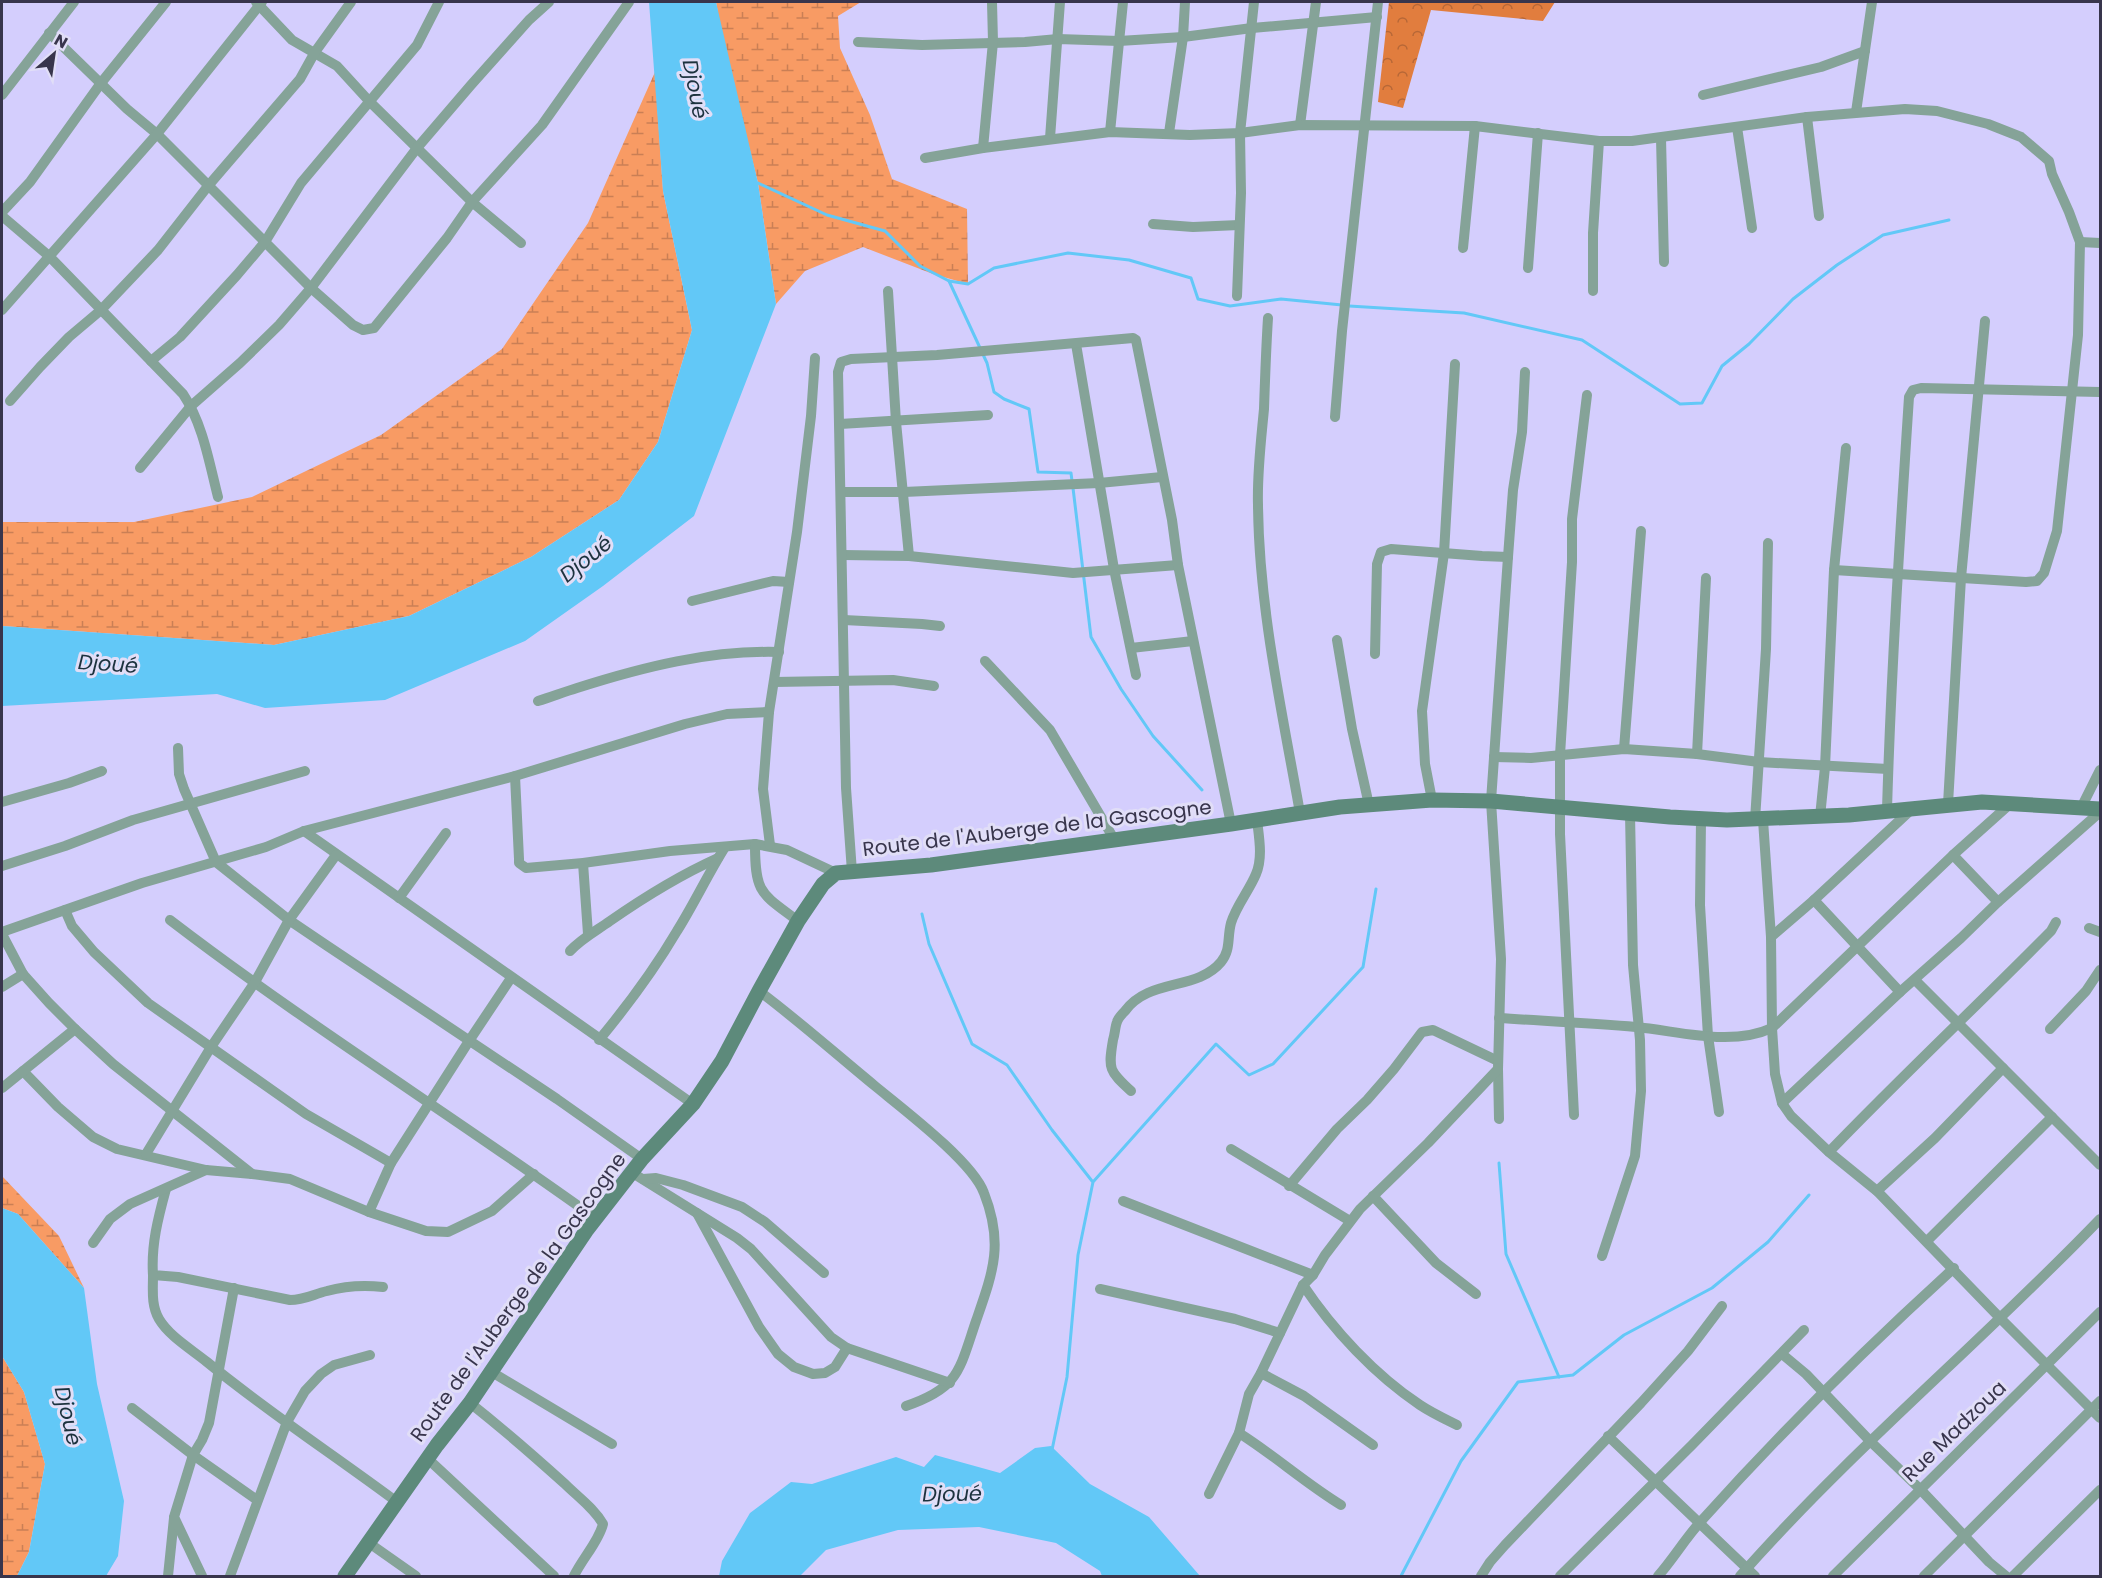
<svg xmlns="http://www.w3.org/2000/svg" width="2102" height="1578" font-family="Poppins,sans-serif">
<defs>
<pattern id="forest-crowns" width="20" height="18" patternUnits="userSpaceOnUse" patternTransform="scale(1.5)"><rect width="20" height="18" fill="#e17d3e"/><path d="M2 6a3 3 0 1 1 6 0M12 15a3 3 0 1 1 6 0" fill="none" stroke="#b76736"/></pattern>
<pattern id="wetland-marsh" width="20" height="14" patternUnits="userSpaceOnUse" patternTransform="scale(1.5)"><rect width="20" height="14" fill="#f89b64"/><path d="M1 5h8M5 5V1M11 12h8M15 12V8" fill="none" stroke="#ca7f55"/></pattern>
</defs>
<rect width="100%" height="100%" fill="#d4cefd"/>
<path fill="url(#forest-crowns)" d="M1389,2H1555L1543,21L1431,10L1403,108L1378,102Z"/>
<g fill="url(#wetland-marsh)">
<path d="M716,2H861L838,16L840,48L870,115L892,179L967,209L968,284L933,274L863,247L805,271L776,304L758,183L723,42Z"/>
<path d="M655,72L663,191L692,330L658,442L619,500L531,557L409,616L274,645L2,626V522H134L252,497L381,435L502,349L588,223Z"/>
<path d="M2,1176L59,1236L84,1288L18,1214L2,1208Z"/>
<path d="M2,1356L24,1392L45,1464L29,1552L17,1576H2Z"/>
</g>
<g fill="#62c8f7">
<path d="M649,2H716L758,183L776,304L694,516L603,586L525,641L385,700L265,708L217,694L2,706V626L274,645L409,616L531,557L619,500L658,442L692,330L663,191Z"/>
<path d="M2,1208L18,1214L84,1288L97,1384L124,1501L118,1556L106,1576H17L29,1552L45,1464L24,1392L2,1356Z"/>
<path d="M1051,1446L1090,1484L1149,1517L1200,1576H1102L1100,1571L1056,1543L979,1527L898,1530L826,1550L800,1576H719L722,1561L750,1513L791,1482L812,1484L896,1457L924,1467L935,1455L1000,1473L1035,1448Z"/>
</g>
<g fill="none" stroke-linecap="round" stroke-linejoin="round">
<g stroke="#62c8f7" stroke-width="3">
<path d="M754,184L758,183L827,215L885,231L920,266L949,281L968,284L994,268L1068,253L1129,260L1191,278L1198,299L1230,306L1281,299L1342,305"/>
<path d="M949,281L987,363L994,392L1004,399L1029,409L1038,472L1071,473L1072,481"/>
<path d="M1349,306L1464,313L1582,340L1680,404L1702,403L1722,366L1749,344L1793,299L1837,265L1883,235L1949,220"/>
<path d="M1073,488L1091,637L1121,689L1153,736L1202,790"/>
<path d="M922,914L929,944L972,1044L1007,1065L1052,1130L1092,1181"/>
<path d="M1499,1163L1506,1254L1559,1377"/>
<path d="M1052,1450L1067,1377L1078,1255L1093,1182L1216,1044L1249,1075L1273,1064L1363,967L1376,889"/>
<path d="M1401,1576L1461,1461L1518,1382L1573,1375L1624,1335L1712,1288L1768,1242L1809,1195"/>
</g>
<g stroke="#85a398" stroke-width="10">
<path d="M256,2L292,40L337,66L369,101L472,202L521,243"/>
<path d="M49,33L127,109L157,134L311,288L353,325L363,330L374,328L447,238L472,202L542,125L629,2"/>
<path d="M858,42L922,45L1025,42L1058,39L1119,41L1183,37L1252,28L1377,17"/>
<path d="M2,95L74,2"/>
<path d="M1703,95L1821,67L1865,51"/>
<path d="M1856,112L1872,2"/>
<path d="M1807,117L1819,216"/>
<path d="M1300,125L1316,2"/>
<path d="M1737,127L1752,228"/>
<path d="M1110,132L1123,2"/>
<path d="M1169,133L1183,37L1185,2"/>
<path d="M1050,138L1060,2"/>
<path d="M1661,138L1664,262"/>
<path d="M983,148L993,42L992,2"/>
<path d="M925,158L983,148L1110,132L1190,135L1240,133L1300,125L1475,126L1599,141H1632L1807,117L1905,109L1937,111L1988,124L2021,137L2049,161L2052,174L2069,212L2080,242L2078,335L2057,531L2044,573L2037,581L2026,582L1834,570"/>
<path d="M2,212L30,182L101,83L166,2"/>
<path d="M2,216L49,256L183,394C203,424 209,462 218,497"/>
<path d="M1153,224L1193,227L1239,225"/>
<path d="M2080,242L2100,243"/>
<path d="M1463,248L1475,126"/>
<path d="M1528,268L1538,133"/>
<path d="M888,291L896,422L909,556"/>
<path d="M1593,291V233L1599,141"/>
<path d="M1237,296L1241,193L1240,133L1254,2"/>
<path d="M2,310L157,134L262,2"/>
<path d="M1268,318C1266,349 1265,379 1264,409C1261,441 1257,473 1258,505C1259,609 1282,711 1300,813"/>
<path d="M1076,344L1114,569L1136,675"/>
<path d="M151,361L180,337L237,275L265,242L301,183L417,45L439,2"/>
<path d="M10,401L40,367L69,337L101,310L158,250L208,186L300,79L315,52L351,2"/>
<path d="M1335,417L1342,331L1378,2"/>
<path d="M840,424L988,415"/>
<path d="M140,468L191,406L240,363L279,325L311,288L417,148L471,85L529,20L549,2"/>
<path d="M841,492H904L1099,483L1162,477"/>
<path d="M843,555L909,556L1073,573L1178,565"/>
<path d="M692,601L773,581L789,582"/>
<path d="M844,620L922,624L940,626"/>
<path d="M1337,640L1352,729L1369,805"/>
<path d="M1131,648L1193,641"/>
<path d="M1375,654L1377,564L1381,552L1391,549L1482,556L1508,557"/>
<path d="M985,661L1050,730L1114,839"/>
<path d="M774,682L893,680L934,686"/>
<path d="M538,701C551,697 564,692 577,688C643,667 710,650 779,652"/>
<path d="M178,748L179,774L184,789L216,862L289,920L326,945L557,1099L642,1159"/>
<path d="M1624,749L1641,531"/>
<path d="M1697,754L1706,578"/>
<path d="M1494,757L1531,758L1624,749L1697,754L1759,762L1888,769"/>
<path d="M515,776L519,859V863L526,868L583,863L670,851L755,844L787,850L836,873"/>
<path d="M1432,800L1425,764L1422,711L1444,553L1455,364"/>
<path d="M2,802L69,783L102,771"/>
<path d="M1948,804L1961,578L1985,321"/>
<path d="M2081,808L2100,770"/>
<path d="M1887,810C1891,672 1900,535 1909,397L1913,390L1921,388L2100,392"/>
<path d="M1820,817L1825,767L1834,570L1846,448"/>
<path d="M1701,820L1700,905L1708,1036L1719,1112"/>
<path d="M1755,820L1766,649L1768,543"/>
<path d="M1763,820L1771,937L1772,1028L1775,1074L1782,1103L1791,1116L1829,1152L1877,1191L2001,1319L2100,1418"/>
<path d="M304,831L693,1104"/>
<path d="M755,844C755,894 761,893 798,921"/>
<path d="M770,845L763,789L769,712L797,532L811,416L815,358"/>
<path d="M1953,855L1998,902"/>
<path d="M583,863L588,934"/>
<path d="M2,866L65,846L133,820L305,771"/>
<path d="M852,872L846,788L838,372L841,362L851,359L937,355L1133,338L1136,340L1172,520L1178,565L1231,824"/>
<path d="M399,898L446,833"/>
<path d="M1814,900L1900,992"/>
<path d="M65,910L72,926L94,952L148,1003L306,1114L391,1163"/>
<path d="M170,920C307,1025 455,1117 595,1218"/>
<path d="M2089,928L2100,932"/>
<path d="M2,932L142,883L266,847L304,831L515,776L685,724L727,714L769,712"/>
<path d="M2,934L23,974L49,1003L75,1029L113,1064L252,1174L290,1179L369,1212L426,1231L448,1232L492,1211L534,1174"/>
<path d="M1771,937L1814,900L1913,808"/>
<path d="M570,951C582,938 596,931 610,921C646,896 678,876 718,858"/>
<path d="M1915,980L2100,1165"/>
<path d="M2,987L23,974"/>
<path d="M759,991C799,1021 836,1054 875,1086C903,1109 973,1162 984,1193C1004,1244 993,1272 976,1321C959,1371 959,1388 906,1406"/>
<path d="M1499,1018C1545,1021 1591,1023 1636,1027C1679,1031 1731,1047 1772,1028L1953,855L2010,804"/>
<path d="M2050,1029L2086,991L2100,970"/>
<path d="M599,1040C628,1005 654,970 677,931C694,904 708,874 725,847"/>
<path d="M1498,1069L1499,1119"/>
<path d="M23,1071L58,1107L93,1137L117,1149L206,1170L252,1174"/>
<path d="M2,1088L75,1029"/>
<path d="M1131,1091C1109,1071 1108,1069 1113,1040C1115,1034 1115,1027 1117,1022C1118,1018 1122,1014 1125,1011C1149,978 1197,991 1221,962C1231,950 1227,938 1231,923C1236,906 1249,891 1256,874C1263,858 1259,837 1257,820"/>
<path d="M1782,1103L1900,992L1961,938L1998,902L2100,812"/>
<path d="M1574,1115L1560,834V755L1572,562V519L1587,395"/>
<path d="M1231,1149L1350,1221"/>
<path d="M1829,1152C1901,1077 1978,1005 2051,931L2056,922"/>
<path d="M146,1154L211,1047L255,982L289,920L336,855"/>
<path d="M631,1172L737,1238L751,1249L831,1337L847,1348L950,1383"/>
<path d="M643,1179L656,1178L683,1185L742,1207L765,1222L824,1273"/>
<path d="M1289,1186L1337,1129L1367,1100L1394,1069L1422,1032L1433,1030L1498,1061"/>
<path d="M166,1189C158,1218 151,1245 153,1275L178,1277L290,1300C304,1300 314,1294 327,1291C345,1286 364,1285 383,1287"/>
<path d="M1877,1191L1935,1138L2003,1068"/>
<path d="M1373,1196L1436,1263L1476,1294"/>
<path d="M1123,1201L1313,1275"/>
<path d="M369,1212L391,1163L469,1041L511,978"/>
<path d="M697,1213L759,1327L778,1354L794,1367L813,1374L825,1373L835,1367L847,1348"/>
<path d="M1927,1241L2052,1117"/>
<path d="M93,1243L110,1219L130,1204L206,1170"/>
<path d="M1602,1256L1635,1156L1641,1091L1640,1040L1633,965L1630,814"/>
<path d="M153,1275C153,1290 151,1305 159,1319C169,1336 191,1349 207,1362C268,1412 334,1455 397,1502"/>
<path d="M1303,1285C1333,1330 1375,1375 1420,1405C1432,1413 1445,1419 1457,1425"/>
<path d="M1100,1289L1235,1319L1280,1333"/>
<path d="M1782,1354L1806,1374L1871,1442L1920,1489L1989,1562L2006,1576"/>
<path d="M490,1371L612,1444"/>
<path d="M1261,1373L1304,1396L1373,1445"/>
<path d="M470,1403C503,1429 534,1456 565,1484C578,1497 594,1508 603,1524C599,1541 582,1559 574,1576"/>
<path d="M132,1408L193,1455L257,1500"/>
<path d="M1239,1433C1274,1455 1305,1483 1341,1505"/>
<path d="M1608,1436L1755,1576"/>
<path d="M428,1459L554,1576"/>
<path d="M1209,1494L1239,1433L1249,1394L1261,1373L1303,1285L1313,1275L1325,1255L1360,1209L1428,1143L1498,1069L1501,959L1491,801L1508,557L1513,490L1522,432L1525,372"/>
<path d="M369,1543L416,1576"/>
<path d="M168,1576L174,1518"/>
<path d="M202,1576L174,1517L193,1455L202,1440L209,1423L234,1288"/>
<path d="M230,1576L287,1422L305,1391L321,1374L334,1365L370,1355"/>
<path d="M1481,1576L1490,1562L1505,1545L1641,1403L1688,1351L1722,1306"/>
<path d="M1560,1576L1692,1445L1804,1330"/>
<path d="M1658,1576C1674,1558 1686,1537 1703,1519C1782,1431 1866,1348 1954,1268"/>
<path d="M1740,1576C1852,1449 1983,1341 2100,1219"/>
<path d="M1833,1576L2100,1312"/>
<path d="M1924,1576L2100,1401"/>
<path d="M2013,1576L2100,1490"/>
</g>
<path stroke="#5d8a7b" stroke-width="15" d="M345,1576L437,1445L470,1403L586,1231L642,1159L693,1104L722,1061L759,991L798,921L823,884L836,873L931,865L1231,824L1340,807L1432,800L1491,801L1670,817L1727,820L1849,815L1982,802L2100,809"/>
</g>
<g text-anchor="middle" stroke-width="6" stroke-linejoin="round" paint-order="stroke">
<g font-size="20" fill="#38354c" stroke="#e1def7">
<text transform="translate(1037 828) rotate(-7)" y="7">Route de l'Auberge de la Gascogne</text>
<text transform="translate(518 1297) rotate(-54)" y="7">Route de l'Auberge de la Gascogne</text>
<text transform="translate(1954 1431) rotate(-44)" y="7">Rue Madzoua</text>
</g>
<g font-size="21" font-style="italic" fill="#1c323e" stroke="#e1def7">
<text transform="translate(695 89) rotate(79)" y="7">Djoué</text>
<text transform="translate(586 559) rotate(-39)" y="7">Djoué</text>
<text transform="translate(108 664) rotate(4)" y="7">Djoué</text>
<text transform="translate(68 1416) rotate(77)" y="7">Djoué</text>
<text transform="translate(952 1494) rotate(-1)" y="7">Djoué</text>
</g>
</g>
<rect width="2102" height="1578" fill="none" stroke="#38354c" stroke-width="6"/>
<g transform="translate(54 54) rotate(29)" stroke="#e1def7" stroke-width="4.5" paint-order="stroke">
<path d="M0-4.5L10 22L0 15L-10 22Z" fill="#38354c"/>
<text y="-9" font-size="16" font-weight="bold" text-anchor="middle" fill="#38354c">N</text>
</g>
</svg>
